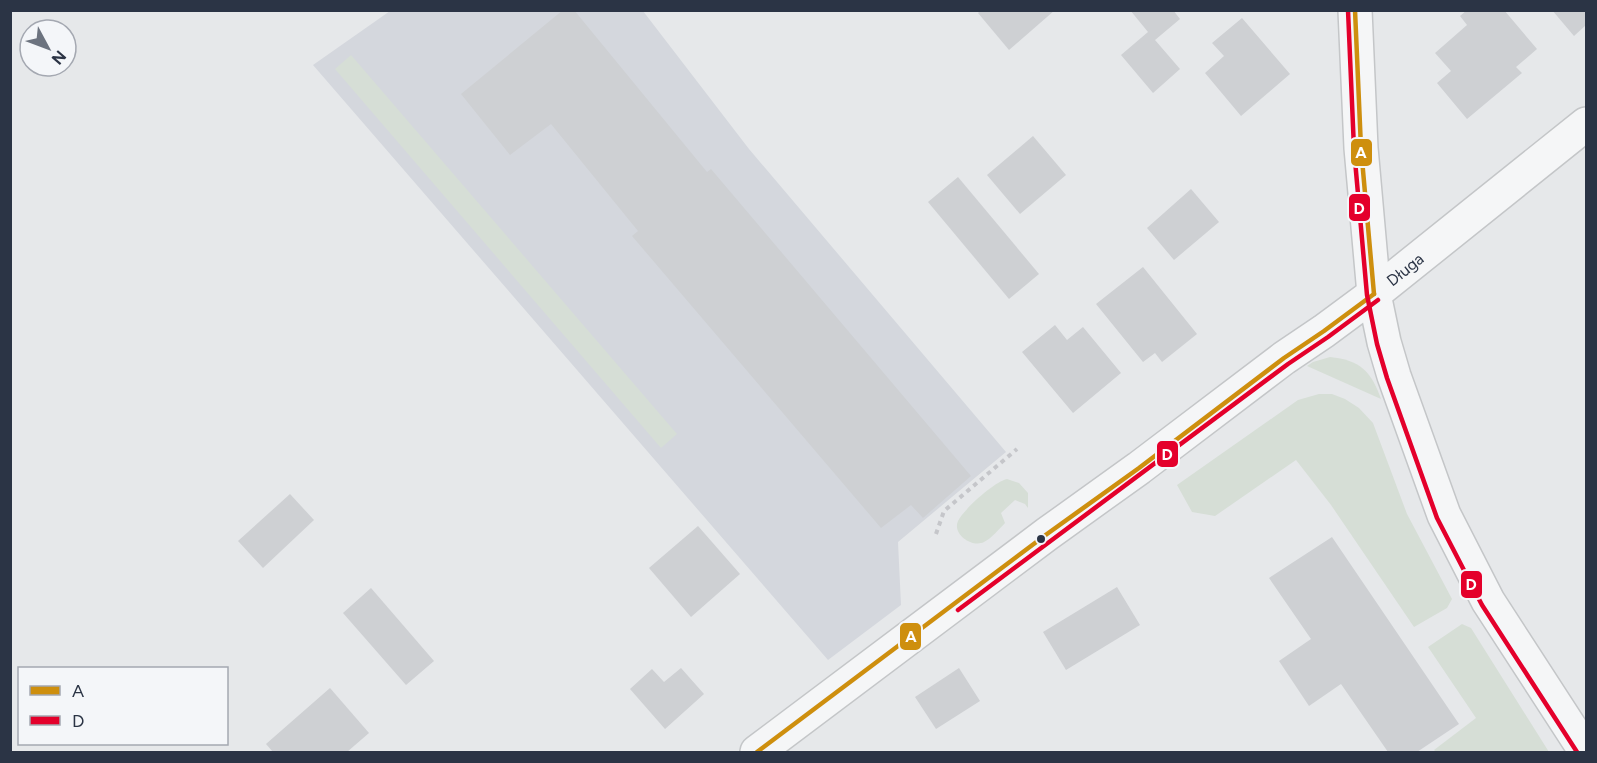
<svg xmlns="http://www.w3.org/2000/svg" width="1597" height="763" font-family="Figtree,sans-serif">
<rect width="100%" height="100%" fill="#e6e8ea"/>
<path fill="#d4d7dd" d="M390,11H643L749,149L1006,452L898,542L901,605L828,660L313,65Z"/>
<g fill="#d6ded6">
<path d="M351,55L677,434L661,448L335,69Z"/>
<path d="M1330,357C1360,360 1371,371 1381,399L1307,366L1313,362Z"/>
<path d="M1319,394H1332L1345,399L1359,408L1373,423L1407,514L1452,599L1447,608L1414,627L1331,505L1296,460L1215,516L1192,512L1177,485L1298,400Z"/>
<path d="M1007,479L1019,483L1028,493V508L1025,504L1015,500L1001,513L1005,523C999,529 992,538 984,542C972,548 952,534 958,521C964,509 994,482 1007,479Z"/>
<path d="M1462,624L1471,628L1549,752H1436L1434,750L1476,718L1428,647Z"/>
</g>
<g fill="#ced0d3">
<path d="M563,10H574L707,172L711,169L971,476L923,518L911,505L881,528L632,236L638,231L551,124L510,155L461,94Z"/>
<path d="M981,10H1055L1009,50L978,13Z"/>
<path d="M1130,10H1173L1180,19L1155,40L1180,69L1153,93L1121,55L1148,32Z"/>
<path d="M1467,10H1504L1537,49L1516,67L1522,73L1467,119L1437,83L1451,71L1435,53L1467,25L1460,16Z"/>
<path d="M1552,10H1586V25L1574,36Z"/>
<path d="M1242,18L1290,74L1241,116L1205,73L1224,56L1212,43Z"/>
<path d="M1033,136L1066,175L1020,214L987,175Z"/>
<path d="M958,177L1039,274L1009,299L928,202Z"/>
<path d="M1191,189L1219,222L1174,260L1147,228Z"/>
<path d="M1143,267L1197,334L1162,362L1155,353L1143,362L1096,304Z"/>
<path d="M1055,325L1067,340L1083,327L1121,373L1073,413L1022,352Z"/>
<path d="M290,494L314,520L263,568L238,541Z"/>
<path d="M698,526L740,574L691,617L649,568Z"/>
<path d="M1332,537L1459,724L1417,752H1388L1341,684L1309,706L1279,661L1311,639L1269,578Z"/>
<path d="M1117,587L1140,625L1066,670L1043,632Z"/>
<path d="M371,588L434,661L406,685L343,613Z"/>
<path d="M681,668L704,694L665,729L630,689L652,669L664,682Z"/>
<path d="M959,668L980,701L936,729L915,697Z"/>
<path d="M330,688L369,733L347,752H273L266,744Z"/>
</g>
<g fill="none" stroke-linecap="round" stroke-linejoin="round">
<g stroke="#c4c6c8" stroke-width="36">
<g id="minor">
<path d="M1355,10L1361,148L1374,294L1384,342L1394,376L1444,515L1488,601L1586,752"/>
<path id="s1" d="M757,752L1047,534L1139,468L1284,358L1324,331L1374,294L1586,124"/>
</g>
</g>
<path stroke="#c5c6ca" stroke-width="4" stroke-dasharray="4.5 4.5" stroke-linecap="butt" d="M936,534L944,511L1017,449"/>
<use href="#minor" stroke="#f5f6f7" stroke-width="33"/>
<g stroke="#f4f6f9" stroke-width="9">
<g id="bus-1">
<path d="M1355,10L1361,148L1374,294"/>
<path d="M757,752L1047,534L1139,468L1284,358L1324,331L1374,294"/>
</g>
</g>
<g stroke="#f4f6f9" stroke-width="9">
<g id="bus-2">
<path d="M1348,10L1354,149L1367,295L1377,344L1387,378L1437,518L1482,605L1577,752"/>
<path d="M958,610L1288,364L1328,337L1378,300"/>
</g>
</g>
<use href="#bus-1" stroke="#ce8f0e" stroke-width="4.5"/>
<use href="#bus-2" stroke="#e4002b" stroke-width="4.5"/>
</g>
<circle fill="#2b3445" stroke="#f4f6f9" stroke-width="2" cx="1041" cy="539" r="5"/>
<g text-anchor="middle" stroke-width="4.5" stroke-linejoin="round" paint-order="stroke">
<g font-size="16" fill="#2b3445" stroke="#f4f6f9">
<text dy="6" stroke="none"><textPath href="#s1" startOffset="808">Długa</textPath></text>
</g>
</g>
<g stroke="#f4f6f9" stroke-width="2">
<rect x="1350" y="138" width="23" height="29" rx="6" fill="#ce8f0e"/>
<rect x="1348" y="193" width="23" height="29" rx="6" fill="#e4002b"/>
<rect x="1156" y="440" width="23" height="28" rx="6" fill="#e4002b"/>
<rect x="1460" y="570" width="23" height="29" rx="6" fill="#e4002b"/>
<rect x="899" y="622" width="23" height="29" rx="6" fill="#ce8f0e"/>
</g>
<g font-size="16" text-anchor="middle" font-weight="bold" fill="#fff">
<text x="1361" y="158">A</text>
<text x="1359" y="214">D</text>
<text x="1167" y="460">D</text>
<text x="1471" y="590">D</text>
<text x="911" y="642">A</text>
</g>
<rect width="1597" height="763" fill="none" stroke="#2b3445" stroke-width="24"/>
<rect x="18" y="667" width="210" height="78" fill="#f4f6f9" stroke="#a4a8b1" stroke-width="1.5"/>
<rect x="30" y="686" width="30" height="9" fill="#ce8f0e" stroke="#a4a8b1" stroke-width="1.5"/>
<text x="72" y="697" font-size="18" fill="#2b3445">A</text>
<rect x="30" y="716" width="30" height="9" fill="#e4002b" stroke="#a4a8b1" stroke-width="1.5"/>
<text x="72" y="727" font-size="18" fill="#2b3445">D</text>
<g transform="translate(48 48) rotate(131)"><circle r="28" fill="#f4f6f9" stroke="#a4a8b1" stroke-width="1.5"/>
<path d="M0-4.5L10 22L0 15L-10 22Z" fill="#6c737f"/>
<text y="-9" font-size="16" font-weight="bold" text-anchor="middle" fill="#2b3445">N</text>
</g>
</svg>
